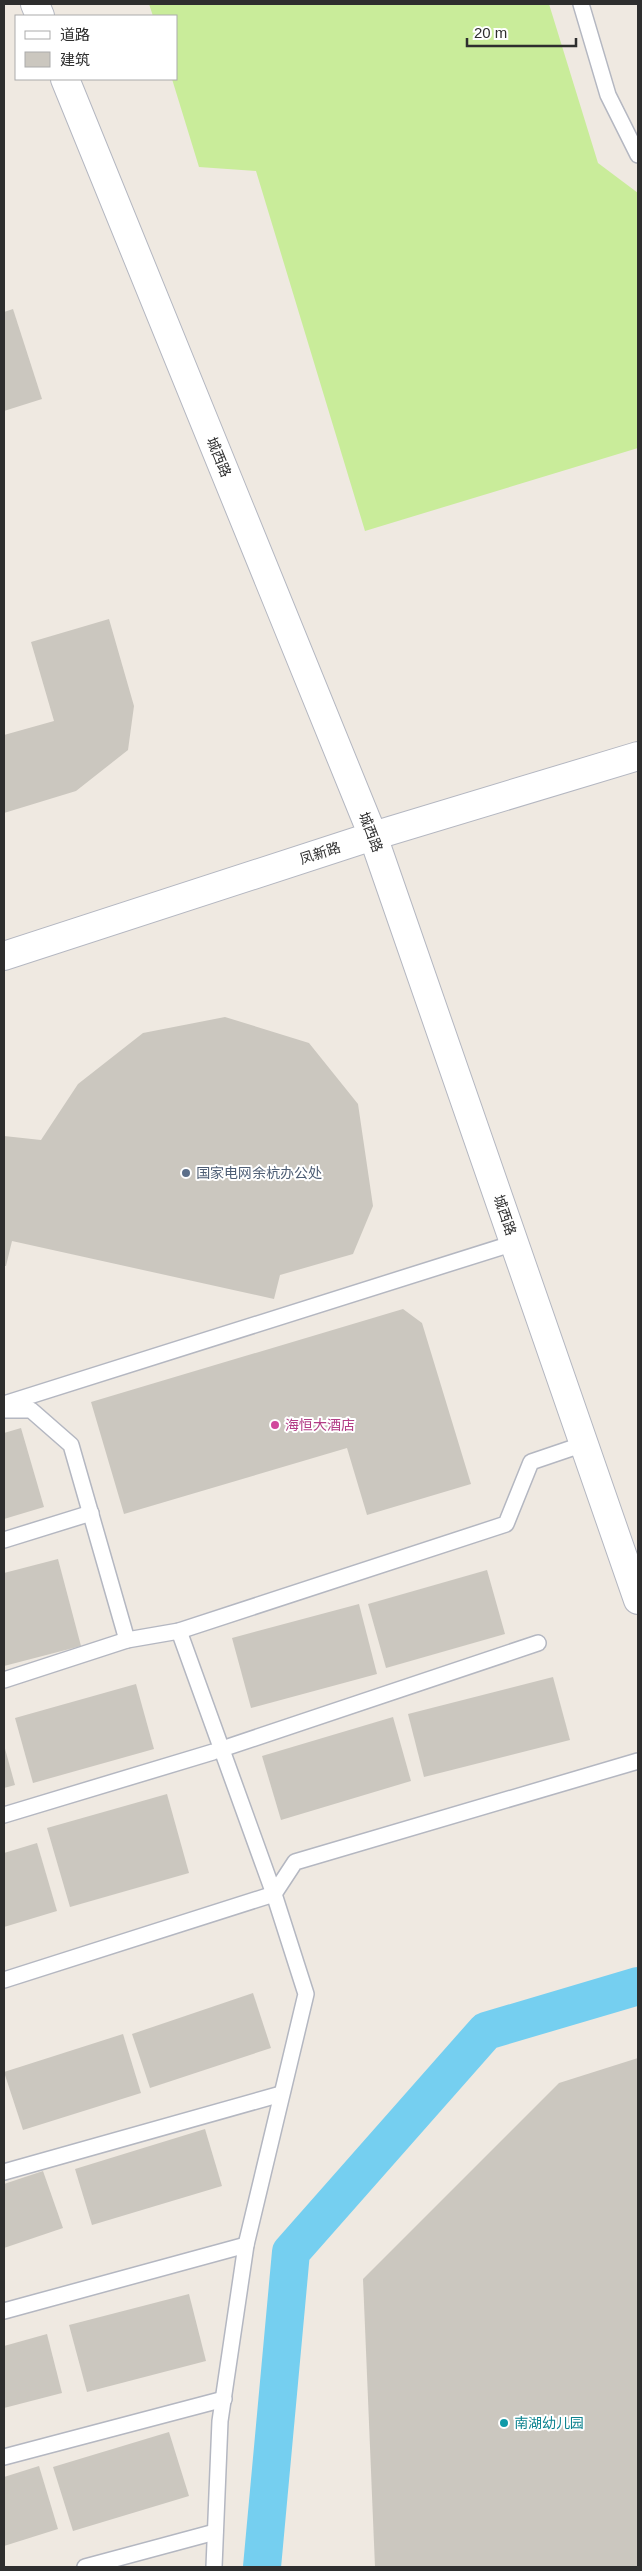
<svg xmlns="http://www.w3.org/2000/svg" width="642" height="2571" font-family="Arial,'Noto Sans SC',sans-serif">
<rect width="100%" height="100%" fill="#efe9e1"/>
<path fill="#c9ec9a" d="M149,4H549L598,163L638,193V448L365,531L256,171L199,167L172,79H176V16H153Z"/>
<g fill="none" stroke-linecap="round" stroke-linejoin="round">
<path stroke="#75cff0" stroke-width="38" d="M262,2567L291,2252L486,2031L638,1986"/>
</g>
<g fill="#cbc7bf">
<path d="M13,309L42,399L4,411V312Z"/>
<path d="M109,619L134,706L128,750L76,791L4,813V735L54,721L31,642Z"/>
<path d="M225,1017L309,1043L358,1104L373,1206L353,1254L280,1275L274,1299L12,1241L6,1266H4V1136L41,1140L78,1084L143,1033Z"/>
<path d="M403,1309L422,1323L471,1484L367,1515L347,1448L124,1514L91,1402Z"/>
<path d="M21,1428L44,1507L4,1519V1433Z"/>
<path d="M58,1559L81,1646L4,1666V1573Z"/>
<path d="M487,1570L505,1634L386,1668L368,1604Z"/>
<path d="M359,1604L377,1674L251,1708L232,1638Z"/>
<path d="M553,1677L570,1740L424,1777L408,1714Z"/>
<path d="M136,1684L154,1749L33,1783L15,1718Z"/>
<path d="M393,1717L411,1781L281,1820L262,1756Z"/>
<path d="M4,1745L15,1785L4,1788Z"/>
<path d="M167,1794L189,1873L70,1907L47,1828Z"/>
<path d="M37,1843L57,1911L4,1927V1853Z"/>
<path d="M253,1993L271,2048L150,2088L132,2034Z"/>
<path d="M123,2034L141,2093L23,2130L4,2072Z"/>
<path d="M638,2058V2567H375L363,2279L559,2083Z"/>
<path d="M205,2129L222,2186L92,2225L75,2169Z"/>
<path d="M43,2171L63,2228L4,2248V2184Z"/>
<path d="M189,2294L206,2361L87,2392L69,2325Z"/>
<path d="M47,2334L62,2393L4,2408V2346Z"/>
<path d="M169,2432L189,2496L73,2531L53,2467Z"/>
<path d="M39,2466L58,2529L4,2546V2477Z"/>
</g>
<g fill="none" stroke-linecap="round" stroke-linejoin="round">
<g stroke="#b4b7c1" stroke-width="18">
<g id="lane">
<path d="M581,4L608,95L638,155"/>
<path d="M4,1404L514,1243"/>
<path d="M4,1410H31L71,1445L127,1640"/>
<path d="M4,1540L91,1513"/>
<path d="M179,1631L274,1894L306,1994L246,2245L220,2421L214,2567"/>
<path d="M4,1680L127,1640L179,1631L506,1524L531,1462L584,1444"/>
<path d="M4,1815L213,1752L538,1643"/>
<path d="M4,1980L274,1894L295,1862L638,1761"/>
<path d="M4,2172L281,2094"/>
<path d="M4,2311L246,2245"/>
<path d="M4,2457L224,2399"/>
<path d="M85,2567L215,2532"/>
</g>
</g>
<g stroke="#b4b7c1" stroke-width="30">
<g id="secondary">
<path d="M35,4L40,16"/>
<path d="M65,79L373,836L638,1600"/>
<path d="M4,956L373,836L638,756"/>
</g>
</g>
<use href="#lane" stroke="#fff" stroke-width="15"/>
<use href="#secondary" stroke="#fff" stroke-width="28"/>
</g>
<circle fill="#5c6f8a" stroke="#fff" stroke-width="2" cx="186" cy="1173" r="5"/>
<circle fill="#d1479c" stroke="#fff" stroke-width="2" cx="275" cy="1425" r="5"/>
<circle fill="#0f9aa8" stroke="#fff" stroke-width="2" cx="504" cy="2423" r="5"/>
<g text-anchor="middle" stroke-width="4" stroke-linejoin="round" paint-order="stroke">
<g font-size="14" fill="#2e2e2e" stroke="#fff">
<text transform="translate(219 457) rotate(68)" y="5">城西路</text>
<text transform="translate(371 832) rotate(69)" y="5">城西路</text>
<text transform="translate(320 853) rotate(-18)" y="5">凤新路</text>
<text transform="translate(505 1215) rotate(71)" y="5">城西路</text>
</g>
<g font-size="14" fill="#4e5e75" stroke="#fff" text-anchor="start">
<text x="196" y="1178">国家电网余杭办公处</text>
</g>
<g font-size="14" fill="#b23c85" stroke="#fff" text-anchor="start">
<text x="285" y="1430">海恒大酒店</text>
</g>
<g font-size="14" fill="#0d838f" stroke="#fff" text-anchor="start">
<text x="514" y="2428">南湖幼儿园</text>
</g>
</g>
<rect width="642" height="2571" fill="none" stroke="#2e2e2e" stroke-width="10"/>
<rect x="15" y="15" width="162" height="65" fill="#ffffff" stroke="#ababab"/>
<rect x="25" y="31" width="25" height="8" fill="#ffffff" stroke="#ababab"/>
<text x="60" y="40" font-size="15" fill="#2e2e2e">道路</text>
<rect x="25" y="52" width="25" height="15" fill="#cbc7bf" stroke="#ababab"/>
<text x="60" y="65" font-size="15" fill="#2e2e2e">建筑</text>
<path d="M467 38v8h109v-8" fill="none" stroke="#2e2e2e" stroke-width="2.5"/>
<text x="474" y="38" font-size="15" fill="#2e2e2e" stroke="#ffffff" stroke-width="4" paint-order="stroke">20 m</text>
</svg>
